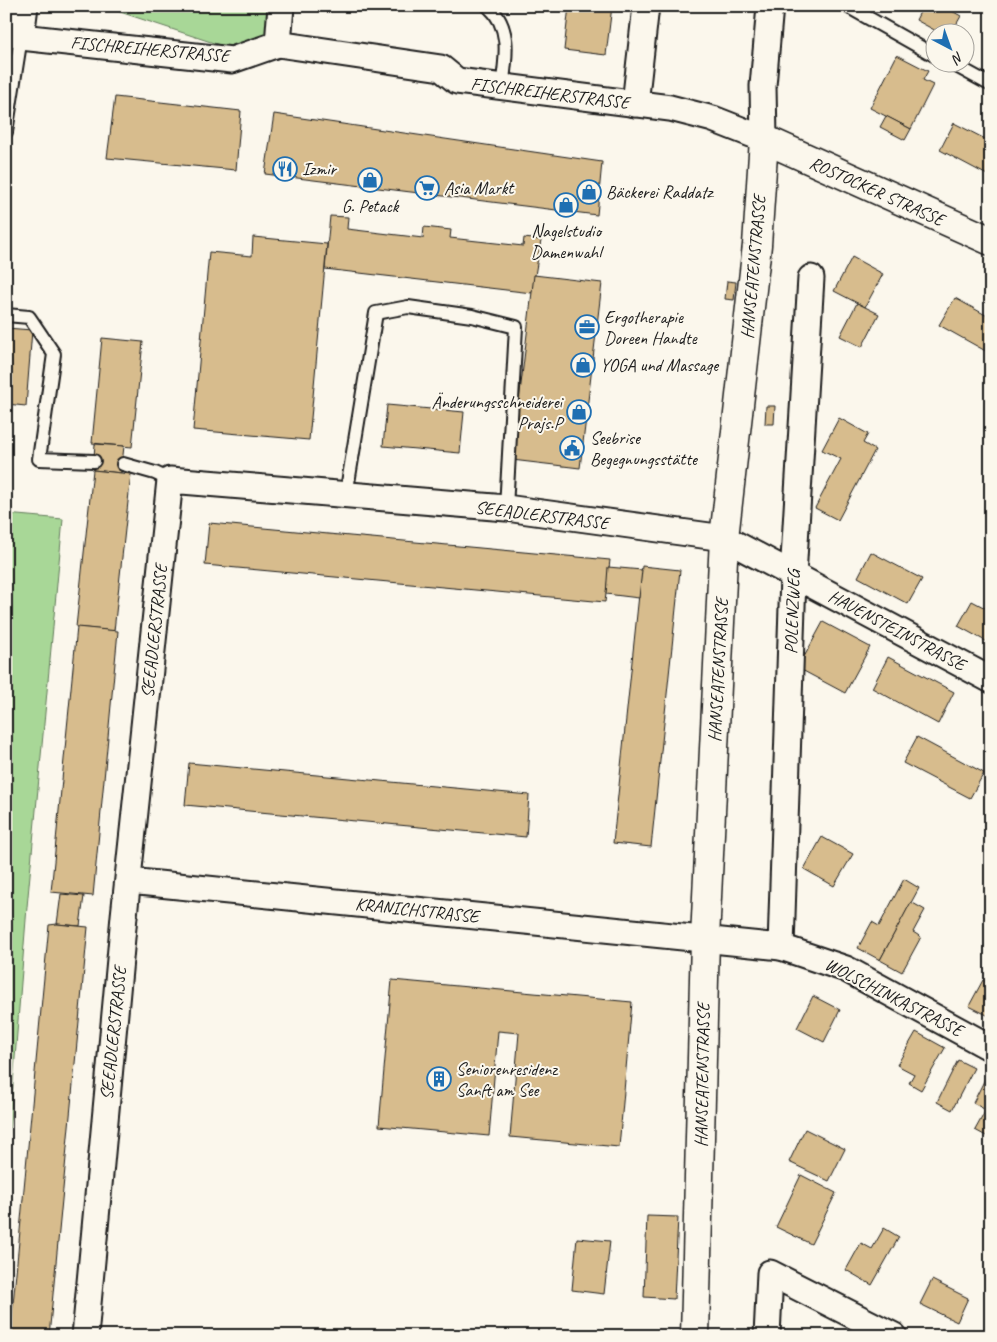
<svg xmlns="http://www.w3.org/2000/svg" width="997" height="1342" font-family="Caveat,sans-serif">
<rect width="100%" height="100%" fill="#fbf7ec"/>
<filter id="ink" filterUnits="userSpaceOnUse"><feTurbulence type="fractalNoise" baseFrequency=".02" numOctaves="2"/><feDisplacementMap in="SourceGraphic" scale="10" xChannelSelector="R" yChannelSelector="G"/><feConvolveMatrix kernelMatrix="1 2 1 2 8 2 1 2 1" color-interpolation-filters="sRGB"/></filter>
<g filter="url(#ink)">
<g fill="#a8d797" stroke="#627a5a">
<path d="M102,6H273L268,39L232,49Z"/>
<path d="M6,514L63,519L27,907L6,1172Z"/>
</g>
<g fill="#d7bc8d" stroke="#1c1c1c">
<path d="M569,6H612L606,55L564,50Z"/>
<path d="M923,6H943L961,16L952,32H938L916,20Z"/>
<path d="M897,55L928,71L923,80L933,85L911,129L870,108Z"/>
<path d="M115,97L241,111L236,170L107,158Z"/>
<path d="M274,114L602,162L597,215L265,174Z"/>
<path d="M886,116L911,129L905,140L880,127Z"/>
<path d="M954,123L991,142V177L940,150Z"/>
<path d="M330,216L348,217L347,229L423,238L424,227L451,230L450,238L523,246L524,238L541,240L532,293L325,269Z"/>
<path d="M253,237L327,244L309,440L193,430L209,252L252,256Z"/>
<path d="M852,257L883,274L865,307L834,291Z"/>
<path d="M534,275L602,283L580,468L512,460Z"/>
<path d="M727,281L736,282L734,300L725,299Z"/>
<path d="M955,298L991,318V354L939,325Z"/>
<path d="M857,303L879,314L862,347L840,336Z"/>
<path d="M6,328L32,330L26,406L6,404Z"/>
<path d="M102,338L143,342L132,447L92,443Z"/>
<path d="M387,405L464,412L460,453L383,446Z"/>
<path d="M766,406H775L774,424H765Z"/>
<path d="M839,418L868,434L863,443L875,450L838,520L815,508L841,459L822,450Z"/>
<path d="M95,444L124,446L121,473L93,470Z"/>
<path d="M93,470L131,474L114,631L76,627Z"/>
<path d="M209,523L610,560L605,602L205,565Z"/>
<path d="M871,552L922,579L908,604L858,577Z"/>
<path d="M642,566L680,570L651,847L613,843Z"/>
<path d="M608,567L642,570L639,598L606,594Z"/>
<path d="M972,601L991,611V644L958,626Z"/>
<path d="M823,622L870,647L845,693L798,668Z"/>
<path d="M77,627L118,631L93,896L51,892Z"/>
<path d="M888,657L954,692L938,724L872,688Z"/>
<path d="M917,737L984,773L970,798L903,763Z"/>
<path d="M189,763L529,795L526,837L185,805Z"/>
<path d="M822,837L853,854L834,886L804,869Z"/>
<path d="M904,879L919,888L880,960L858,948L872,922L879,926Z"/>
<path d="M61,894L84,896L80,926L57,924Z"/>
<path d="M911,902L925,910L913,932L921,937L902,972L880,960Z"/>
<path d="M57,924L88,927L49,1336H10L49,925Z"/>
<path d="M392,980L632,1002L619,1147L510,1137L519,1033L498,1031L489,1136L379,1126Z"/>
<path d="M983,980L991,985V1017L969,1006Z"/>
<path d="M813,996L840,1010L824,1042L797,1028Z"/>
<path d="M916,1032L945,1048L921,1090L909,1083L914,1074L897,1065Z"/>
<path d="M958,1060L974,1068L952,1110L937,1102Z"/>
<path d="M988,1073L991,1075V1131L988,1137L975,1130L986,1110L973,1103Z"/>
<path d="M805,1129L845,1149L829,1181L789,1162Z"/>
<path d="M801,1175L836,1193L811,1244L776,1227Z"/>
<path d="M647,1216L678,1217L674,1299L644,1297Z"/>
<path d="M884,1228L899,1237L872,1285L846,1270L861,1243L872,1249Z"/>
<path d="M577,1238L610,1241L604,1294L572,1290Z"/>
<path d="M932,1280L968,1298L957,1322L920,1304Z"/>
</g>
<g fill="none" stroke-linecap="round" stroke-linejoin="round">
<g stroke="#1c1c1c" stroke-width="16">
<g id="lane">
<path d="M488,6C512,27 506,58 502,87"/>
<path d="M847,6L934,55"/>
<path d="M949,62L991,85"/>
<path d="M6,132L21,37"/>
<path d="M6,315L29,317L54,354L39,459L94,461"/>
<path d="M123,464L155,473L170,480"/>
<path d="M346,495L376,313L408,307L472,316L516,327L506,508"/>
</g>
</g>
<g stroke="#1c1c1c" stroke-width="29">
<g id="street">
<path d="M25,6L21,37L232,60L278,44"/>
<path d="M281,6L278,44L441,68L457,81L670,108L713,119L764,139L763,86L770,6"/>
<path d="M635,104L646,6"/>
<path d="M129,881L781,947L846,969L991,1048"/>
<path d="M781,947L793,576L811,278"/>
<path d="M85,1336L124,916L170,480L506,508L724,538L991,680"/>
<path d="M767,1336L770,1273L894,1336"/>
</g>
</g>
<g stroke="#1c1c1c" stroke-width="31">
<path id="secondary" d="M695,1336L705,939L724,538L757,245L764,139L991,241"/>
</g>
<use href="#lane" stroke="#fbf7ec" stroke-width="12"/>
<use href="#street" stroke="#fbf7ec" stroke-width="25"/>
<use href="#secondary" stroke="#fbf7ec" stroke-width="28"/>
</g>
</g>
<defs>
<g id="restaurant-ring" transform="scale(1.25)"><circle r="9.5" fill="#fbf7ec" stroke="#1f6fb2" stroke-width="1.5"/><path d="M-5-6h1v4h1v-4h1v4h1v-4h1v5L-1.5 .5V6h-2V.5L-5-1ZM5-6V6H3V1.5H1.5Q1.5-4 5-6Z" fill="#1f6fb2"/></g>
<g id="shop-ring" transform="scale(1.25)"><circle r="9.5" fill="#fbf7ec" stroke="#1f6fb2" stroke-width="1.5"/><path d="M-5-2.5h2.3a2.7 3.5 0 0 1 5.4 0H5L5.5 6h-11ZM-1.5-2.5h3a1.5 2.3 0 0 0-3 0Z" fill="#1f6fb2"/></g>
<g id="supermarket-ring" transform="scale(1.25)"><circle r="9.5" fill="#fbf7ec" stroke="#1f6fb2" stroke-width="1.5"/><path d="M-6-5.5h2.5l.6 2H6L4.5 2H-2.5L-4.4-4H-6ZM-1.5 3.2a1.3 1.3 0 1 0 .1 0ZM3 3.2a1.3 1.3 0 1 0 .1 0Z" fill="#1f6fb2"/></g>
<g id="office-ring" transform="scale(1.25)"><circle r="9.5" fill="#fbf7ec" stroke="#1f6fb2" stroke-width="1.5"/><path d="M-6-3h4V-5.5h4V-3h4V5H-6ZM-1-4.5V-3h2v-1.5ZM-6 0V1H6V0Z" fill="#1f6fb2"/></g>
<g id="civic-ring" transform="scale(1.25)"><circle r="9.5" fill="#fbf7ec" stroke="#1f6fb2" stroke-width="1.5"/><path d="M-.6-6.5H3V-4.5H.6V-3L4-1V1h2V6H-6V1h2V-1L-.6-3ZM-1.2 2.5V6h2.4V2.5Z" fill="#1f6fb2"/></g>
<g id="building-ring" transform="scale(1.25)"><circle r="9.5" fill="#fbf7ec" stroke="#1f6fb2" stroke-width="1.5"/><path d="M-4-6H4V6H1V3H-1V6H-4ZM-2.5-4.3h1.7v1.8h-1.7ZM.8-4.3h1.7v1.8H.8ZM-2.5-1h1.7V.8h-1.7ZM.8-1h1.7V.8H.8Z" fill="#1f6fb2"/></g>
</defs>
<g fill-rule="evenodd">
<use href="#restaurant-ring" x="285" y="169"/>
<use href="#shop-ring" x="370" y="180"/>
<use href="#supermarket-ring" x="427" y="188"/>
<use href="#shop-ring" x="589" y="192"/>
<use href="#shop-ring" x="566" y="205"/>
<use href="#office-ring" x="587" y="327"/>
<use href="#shop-ring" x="583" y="365"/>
<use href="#shop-ring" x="579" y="412"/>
<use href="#civic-ring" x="572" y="448"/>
<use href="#building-ring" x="439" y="1079"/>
</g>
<g text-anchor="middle" stroke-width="4" stroke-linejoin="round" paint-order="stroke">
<g font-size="18" fill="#1c1c1c" stroke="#fbf7ec">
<text transform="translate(150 49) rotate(5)" y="6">FISCHREIHERSTRASSE</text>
<text transform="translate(550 93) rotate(7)" y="6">FISCHREIHERSTRASSE</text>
<text transform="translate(877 191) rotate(24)" y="6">ROSTOCKER STRASSE</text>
<text transform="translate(753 267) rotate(-85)" y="6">HANSEATENSTRASSE</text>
<text transform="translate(542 515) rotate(7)" y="6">SEEADLERSTRASSE</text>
<text transform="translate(792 612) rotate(-88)" y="6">POLENZWEG</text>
<text transform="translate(897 630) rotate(28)" y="6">HAUENSTEINSTRASSE</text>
<text transform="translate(154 631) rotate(-84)" y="6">SEEADLERSTRASSE</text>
<text transform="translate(718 670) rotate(-87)" y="6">HANSEATENSTRASSE</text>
<text transform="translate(417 910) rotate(6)" y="6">KRANICHSTRASSE</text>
<text transform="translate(894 997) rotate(27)" y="6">WOLSCHINKASTRASSE</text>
<text transform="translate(113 1033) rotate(-84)" y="6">SEEADLERSTRASSE</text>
<text transform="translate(702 1075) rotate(-89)" y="6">HANSEATENSTRASSE</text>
</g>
<g font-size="18" fill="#1c1c1c" stroke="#fbf7ec" text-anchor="start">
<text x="302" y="175">Izmir</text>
<text x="444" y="194">Asia Markt</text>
<text x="606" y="198">Bäckerei Raddatz</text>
<text x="370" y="212" text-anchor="middle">G. Petack</text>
<text x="566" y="237" text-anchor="middle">Nagelstudio<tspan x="566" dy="21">Damenwahl</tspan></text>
<text x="604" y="323">Ergotherapie<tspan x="604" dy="21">Doreen Handte</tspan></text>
<text x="600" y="371">YOGA und Massage</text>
<text x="562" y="408" text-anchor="end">Änderungsschneiderei<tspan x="562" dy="21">Prajs.P</tspan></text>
<text x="590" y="444">Seebrise<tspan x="590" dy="21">Begegnungsstätte</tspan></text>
<text x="456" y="1075">Seniorenresidenz<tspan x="456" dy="21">Sanft am See</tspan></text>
</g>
</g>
<rect width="997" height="1342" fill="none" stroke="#fbf7ec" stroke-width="25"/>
<rect x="12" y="12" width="972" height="1317" fill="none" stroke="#1c1c1c" stroke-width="2" filter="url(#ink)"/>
<g transform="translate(950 48) rotate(139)"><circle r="24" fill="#fbf7ec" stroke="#a29f99"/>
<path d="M0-4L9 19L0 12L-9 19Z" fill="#1f6fb2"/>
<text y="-8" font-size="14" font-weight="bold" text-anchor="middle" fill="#1c1c1c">N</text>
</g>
</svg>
